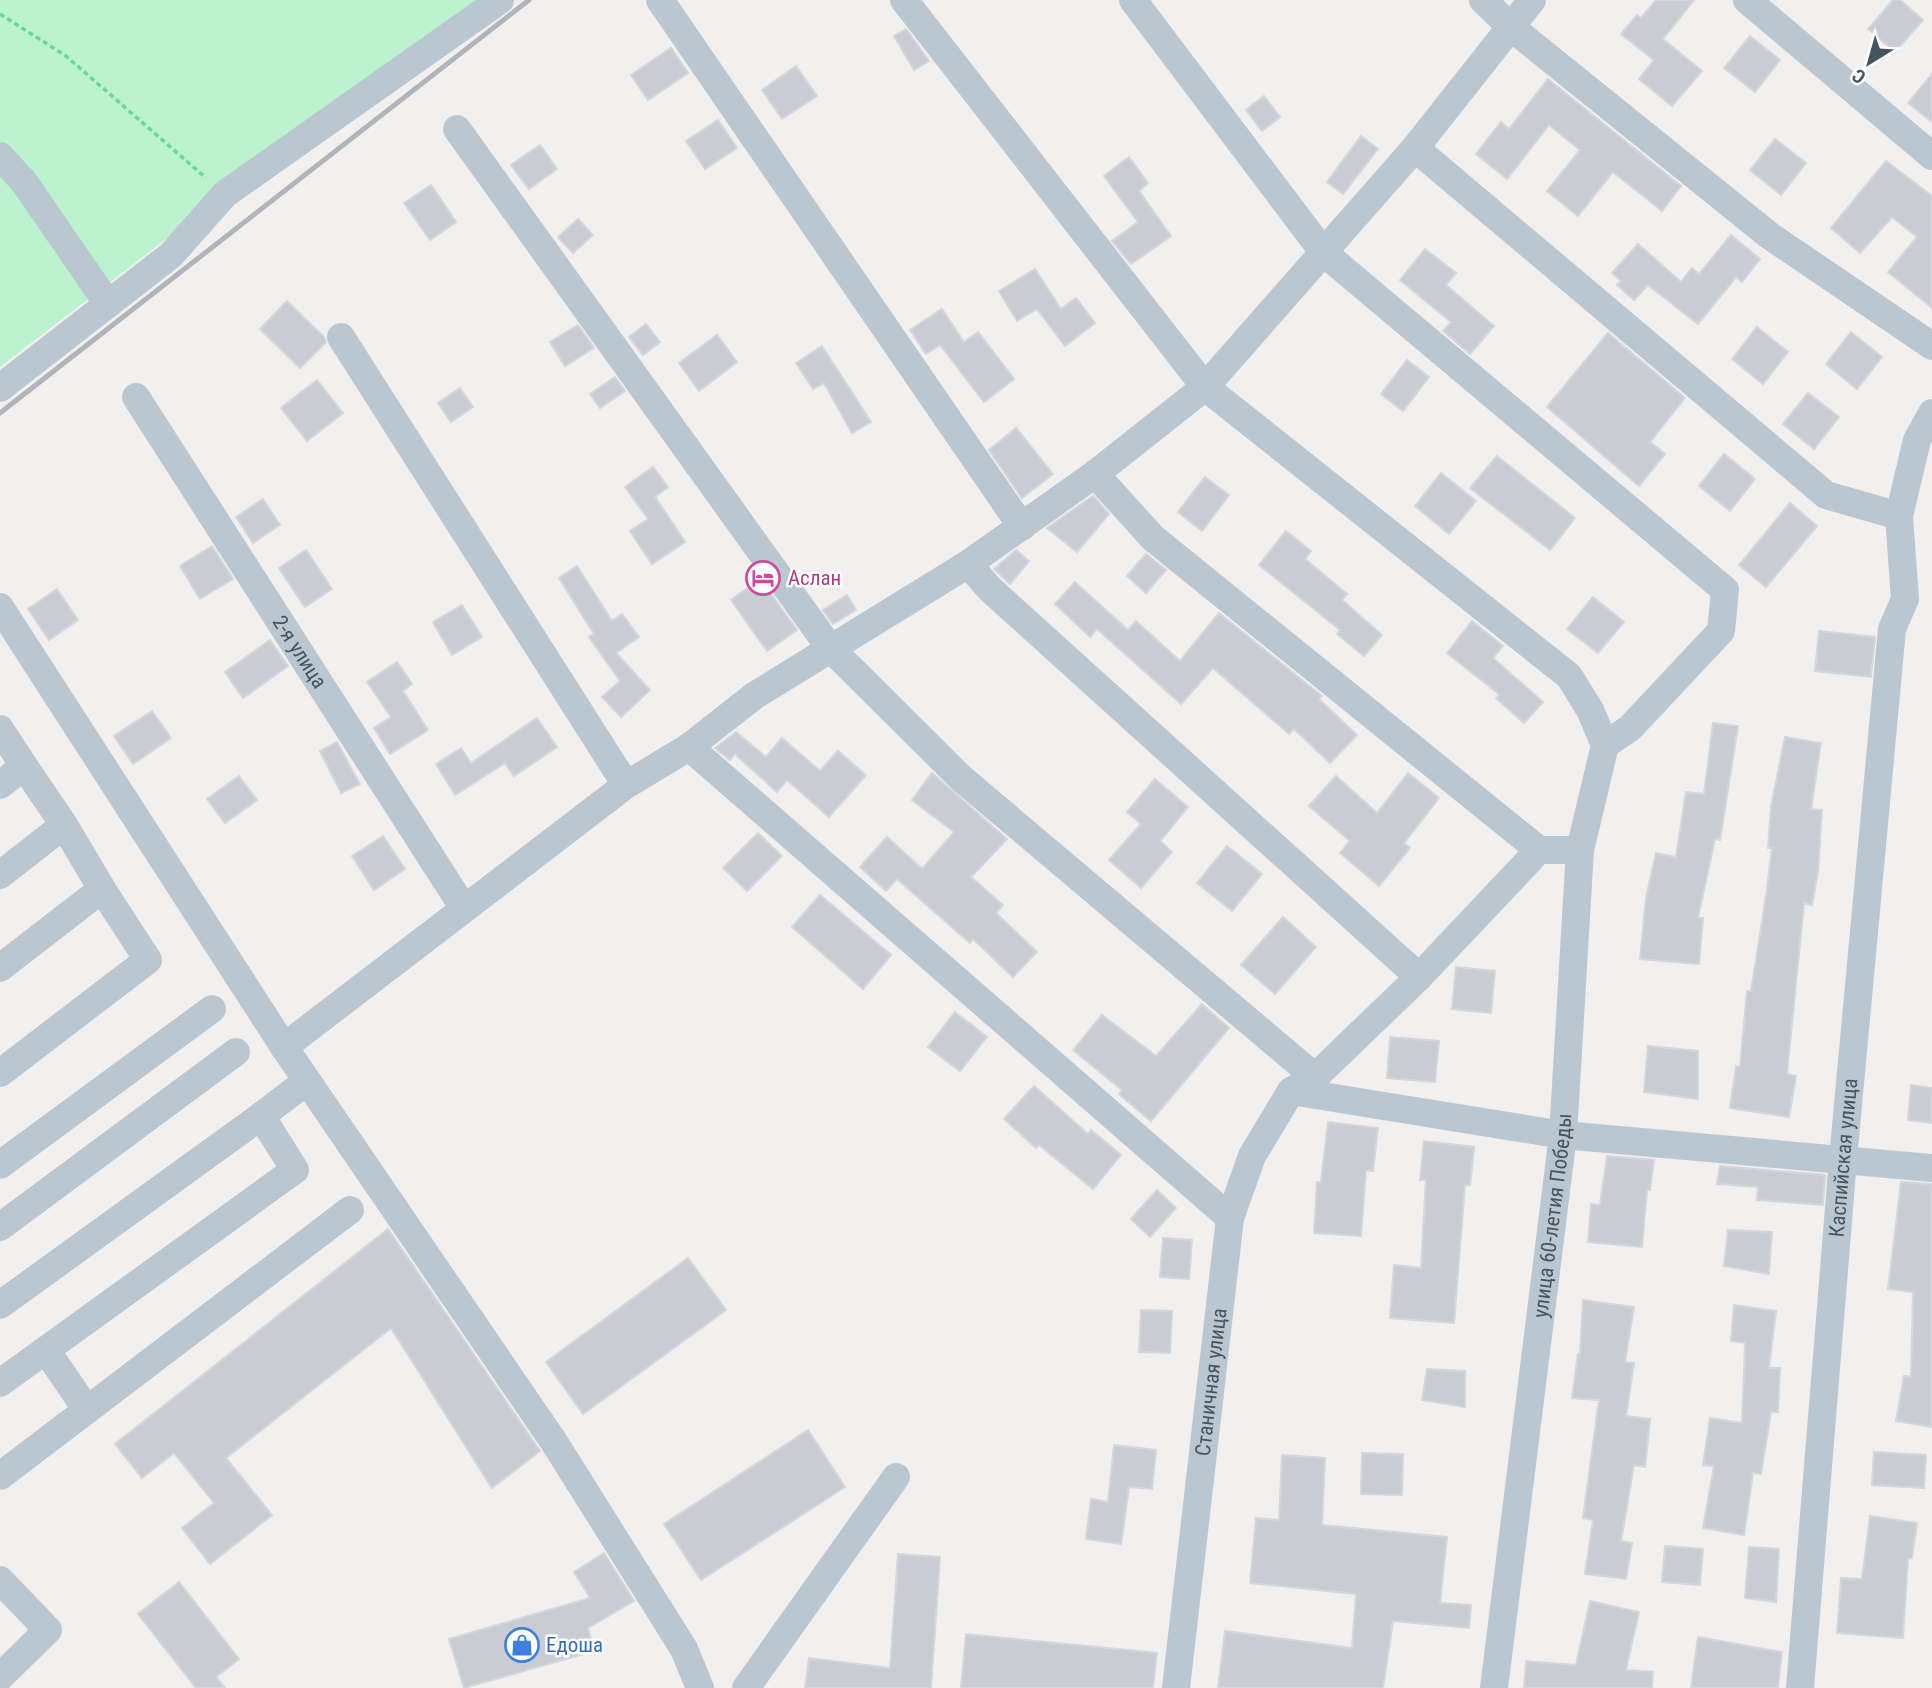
<svg xmlns="http://www.w3.org/2000/svg" width="1932" height="1688" font-family="'Roboto Condensed',sans-serif">
<rect width="100%" height="100%" fill="#f2efef"/>
<path fill="#baf3ce" d="M0,0H476L0,367Z"/>
<g fill="#c9ccd2" stroke="#d3d6db" stroke-width="2">
<path d="M1656,0H1694L1663,39L1702,71L1672,106L1639,79L1654,60L1621,34L1637,15L1641,18Z"/>
<path d="M1893,0H1900L1923,20L1895,52L1868,29Z"/>
<path d="M906,29L929,61L914,70L894,36Z"/>
<path d="M1750,36L1780,60L1755,92L1724,68Z"/>
<path d="M671,48L688,73L648,100L631,75Z"/>
<path d="M796,66L817,96L782,119L762,90Z"/>
<path d="M1932,74V122L1908,103Z"/>
<path d="M1548,79L1681,186L1662,211L1613,172L1578,216L1547,191L1580,150L1549,125L1507,179L1476,154L1501,122L1509,129Z"/>
<path d="M1264,96L1280,117L1262,131L1246,110Z"/>
<path d="M718,120L737,148L705,169L686,141Z"/>
<path d="M1361,136L1378,149L1343,194L1327,182Z"/>
<path d="M1775,139L1806,163L1781,195L1750,170Z"/>
<path d="M540,145L557,169L529,189L511,165Z"/>
<path d="M1129,157L1148,183L1139,191L1171,236L1131,264L1112,241L1138,222L1104,176Z"/>
<path d="M1886,161L1932,196V308L1888,272L1917,237L1892,217L1860,253L1831,228Z"/>
<path d="M431,185L456,222L430,240L404,203Z"/>
<path d="M578,219L593,235L573,253L558,237Z"/>
<path d="M1731,235L1760,259L1742,282L1736,277L1698,324L1648,285L1634,300L1617,285L1621,281L1612,273L1638,244L1681,282L1692,268L1699,274Z"/>
<path d="M1425,249L1456,273L1446,285L1494,326L1470,354L1443,331L1451,322L1400,280Z"/>
<path d="M1035,269L1061,309L1076,298L1095,323L1065,346L1037,309L1017,321L999,291Z"/>
<path d="M287,301L324,337L326,342L300,368L260,329Z"/>
<path d="M942,309L964,342L978,332L1014,379L984,402L940,345L926,354L910,330Z"/>
<path d="M646,324L660,342L643,355L629,337Z"/>
<path d="M578,325L594,348L565,366L550,342Z"/>
<path d="M1757,327L1788,352L1763,384L1732,359Z"/>
<path d="M1851,332L1882,357L1857,389L1826,364Z"/>
<path d="M1608,333L1685,398L1650,442L1665,454L1639,486L1547,407Z"/>
<path d="M717,335L737,362L699,391L679,363Z"/>
<path d="M822,346L871,422L852,433L824,383L813,389L796,363Z"/>
<path d="M1407,360L1429,377L1403,411L1381,394Z"/>
<path d="M615,377L625,391L600,408L590,394Z"/>
<path d="M317,380L343,413L307,441L281,408Z"/>
<path d="M460,388L473,407L451,422L438,403Z"/>
<path d="M1808,393L1839,417L1814,449L1783,424Z"/>
<path d="M1016,428L1053,474L1022,498L989,450Z"/>
<path d="M1724,454L1755,479L1730,511L1699,486Z"/>
<path d="M1497,456L1575,518L1550,550L1470,488Z"/>
<path d="M653,467L668,487L655,497L685,542L652,564L630,531L648,519L625,487Z"/>
<path d="M1441,473L1476,501L1449,534L1415,506Z"/>
<path d="M1205,477L1229,495L1202,531L1178,512Z"/>
<path d="M1093,496L1109,514L1077,552L1047,528Z"/>
<path d="M263,499L280,525L253,543L236,517Z"/>
<path d="M1790,503L1817,526L1766,587L1739,565Z"/>
<path d="M1286,531L1311,551L1305,559L1347,594L1342,600L1382,635L1364,656L1337,634L1340,630L1259,565Z"/>
<path d="M212,546L233,579L200,599L180,566Z"/>
<path d="M306,550L332,589L305,607L279,568Z"/>
<path d="M1016,550L1029,561L1010,584L994,569Z"/>
<path d="M1146,554L1166,570L1146,593L1127,576Z"/>
<path d="M577,566L612,621L622,614L639,637L616,653L650,690L621,717L602,697L620,681L589,637L594,634L559,578Z"/>
<path d="M760,579L797,630L767,651L731,600Z"/>
<path d="M1075,582L1128,630L1136,621L1180,661L1219,613L1322,696L1319,699L1357,735L1330,763L1294,729L1289,734L1213,668L1181,704L1097,629L1090,637L1055,604Z"/>
<path d="M57,589L78,620L49,640L28,609Z"/>
<path d="M847,595L856,610L833,624L823,610Z"/>
<path d="M1593,597L1624,622L1598,653L1567,629Z"/>
<path d="M462,605L482,637L452,655L433,622Z"/>
<path d="M1472,621L1503,646L1493,658L1543,702L1524,723L1496,698L1500,695L1447,653Z"/>
<path d="M1819,631L1875,637L1871,677L1815,671Z"/>
<path d="M270,640L288,666L243,698L225,672Z"/>
<path d="M397,662L412,684L403,691L428,730L390,754L374,728L391,717L367,682Z"/>
<path d="M152,711L171,738L133,764L114,736Z"/>
<path d="M537,718L557,747L514,776L505,763L455,795L436,764L461,748L471,763Z"/>
<path d="M1713,723L1738,726L1720,840L1715,839L1698,918H1703L1699,964L1640,959L1646,898L1656,853L1676,857L1686,792L1704,794Z"/>
<path d="M736,732L766,757L782,738L820,771L838,751L866,775L829,817L787,780L777,792L735,754L730,760L715,748Z"/>
<path d="M1785,737L1821,743L1811,809L1822,810L1818,872L1812,905L1804,903L1787,1074L1796,1076L1789,1117L1730,1108L1736,1066L1740,1067L1747,991H1751L1766,896L1772,848H1768L1771,807Z"/>
<path d="M337,742L360,784L341,793L320,751Z"/>
<path d="M932,773L1007,839L971,877L1003,905L996,913L1037,952L1013,977L973,939L970,943L897,879L886,891L860,867L887,837L922,869L954,832L912,800Z"/>
<path d="M1408,773L1439,798L1404,843L1410,848L1379,886L1340,853L1350,841L1309,806L1336,776L1377,813Z"/>
<path d="M239,776L257,800L225,823L207,799Z"/>
<path d="M1155,779L1188,807L1160,841L1172,852L1141,888L1109,860L1141,824L1127,812Z"/>
<path d="M758,833L782,856L747,891L723,868Z"/>
<path d="M383,836L405,869L374,890L352,856Z"/>
<path d="M1227,846L1262,874L1232,911L1197,883Z"/>
<path d="M820,895L891,955L863,989L792,927Z"/>
<path d="M1283,917L1316,947L1275,994L1241,965Z"/>
<path d="M1456,967L1495,971L1491,1013L1452,1009Z"/>
<path d="M1202,1004L1229,1028L1151,1121L1119,1094L1122,1090L1073,1050L1102,1015L1156,1056Z"/>
<path d="M955,1012L987,1037L960,1071L928,1047Z"/>
<path d="M1390,1037L1439,1041L1435,1082L1387,1078Z"/>
<path d="M1648,1046L1698,1051V1099L1644,1092Z"/>
<path d="M1911,1085L1932,1088V1123L1908,1120Z"/>
<path d="M1034,1086L1088,1134L1091,1130L1121,1155L1093,1189L1039,1145L1036,1148L1004,1119Z"/>
<path d="M1328,1122L1378,1128L1373,1171L1366,1170L1361,1236L1314,1233L1317,1182H1321Z"/>
<path d="M1424,1141L1474,1147L1470,1185H1465L1454,1323L1390,1318L1394,1265L1421,1268L1426,1180H1420Z"/>
<path d="M1607,1156L1654,1160L1650,1190H1647L1642,1247L1588,1242L1591,1204L1600,1205Z"/>
<path d="M1720,1166L1825,1175L1823,1205L1757,1200L1758,1187L1717,1184Z"/>
<path d="M1901,1182L1932,1184V1427L1896,1421L1904,1376L1911,1377L1913,1292L1888,1289Z"/>
<path d="M1157,1190L1176,1208L1150,1237L1131,1219Z"/>
<path d="M388,1229L540,1451L492,1488L391,1328L226,1458L272,1515L210,1564L182,1528L214,1503L174,1453L142,1478L115,1444Z"/>
<path d="M1728,1230L1772,1232L1769,1274L1724,1266Z"/>
<path d="M1163,1238L1192,1240L1189,1279L1160,1277Z"/>
<path d="M688,1258L726,1310L583,1414L546,1362Z"/>
<path d="M1583,1300L1634,1307L1625,1362L1634,1363L1626,1416L1650,1419L1645,1467L1634,1465L1621,1541L1632,1543L1626,1579L1585,1574L1593,1520L1583,1518L1599,1400L1572,1398L1578,1354H1580Z"/>
<path d="M1734,1305L1776,1311L1769,1368H1780L1778,1412H1771L1761,1474L1753,1473L1744,1535L1703,1528L1714,1466L1703,1465L1710,1418L1742,1423L1745,1343L1731,1341Z"/>
<path d="M1141,1310L1172,1311L1170,1353L1139,1352Z"/>
<path d="M1427,1369L1465,1371V1407L1422,1400Z"/>
<path d="M808,1430L845,1487L701,1580L664,1524Z"/>
<path d="M1114,1445L1156,1450L1152,1489L1129,1487L1121,1544L1086,1539L1091,1499L1108,1502Z"/>
<path d="M1874,1452L1926,1455L1924,1488L1872,1485Z"/>
<path d="M1362,1453L1403,1454L1402,1495L1361,1494Z"/>
<path d="M1282,1455L1325,1458L1322,1525L1447,1537L1440,1603L1471,1605L1469,1628L1393,1621L1383,1688H1218L1225,1631L1352,1648L1356,1594L1250,1583L1256,1518L1279,1520Z"/>
<path d="M1870,1516L1917,1523L1912,1558H1908L1903,1638L1837,1633L1841,1578L1862,1579Z"/>
<path d="M1665,1546L1703,1549L1700,1585L1662,1582Z"/>
<path d="M1749,1547L1779,1549L1776,1602L1745,1598Z"/>
<path d="M604,1553L634,1601L588,1628L594,1651L464,1688L449,1639L590,1598L574,1572Z"/>
<path d="M898,1554L940,1557L931,1688H805L809,1658L890,1668Z"/>
<path d="M179,1582L239,1659L216,1677L225,1688H196L138,1614Z"/>
<path d="M1590,1601L1639,1612L1626,1670L1653,1672L1652,1688H1524L1526,1661L1576,1665Z"/>
<path d="M966,1634L1157,1653L1153,1688H961Z"/>
<path d="M1698,1637L1782,1652L1778,1688H1691Z"/>
</g>
<g fill="none" stroke-linecap="round" stroke-linejoin="round">
<path stroke="#6ed59e" stroke-width="3.5" stroke-dasharray="5 3.5" stroke-linecap="butt" d="M0,14L66,56L206,178"/>
<g stroke="#bbc7d0" stroke-width="28">
<path d="M660,0L1022,527"/>
<path d="M904,0L1205,387L1569,676L1590,710L1605,745"/>
<path d="M1133,0L1324,253L1725,590L1721,631L1630,728L1605,745"/>
<path d="M1483,0L1512,28L1770,236L1932,346"/>
<path d="M1747,0L1932,156"/>
<path d="M457,129L830,648L961,778L1315,1077"/>
<path d="M1415,148L1826,495L1899,516"/>
<path d="M0,156L24,182L108,304"/>
<path d="M341,337L626,785"/>
<path d="M0,388L171,255L225,194L500,0"/>
<path id="s1" d="M136,397L463,907"/>
<path d="M1095,474L1153,538L1539,850"/>
<path d="M968,564L990,589L1419,977"/>
<path d="M0,607L284,1047L554,1442L684,1649L700,1688"/>
<path d="M0,729L24,766L0,785"/>
<path d="M689,747L1230,1218"/>
<path d="M24,766L64,825"/>
<path d="M0,875L64,825L102,889"/>
<path d="M0,968L102,889L148,960L0,1073"/>
<path d="M284,1047L626,785L689,747L754,696L968,564L1095,474L1205,387L1415,148L1532,0"/>
<path d="M1291,1091L1563,1135L1932,1168"/>
<path d="M261,1116L307,1081"/>
<path d="M0,1165L212,1009"/>
<path d="M0,1227L236,1052"/>
<path d="M0,1305L261,1116L295,1170L0,1383"/>
<path d="M46,1350L87,1410"/>
<path d="M0,1476L350,1210"/>
<path d="M0,1580L48,1630L0,1677"/>
<path d="M746,1688L896,1477"/>
<path id="s2" d="M1176,1688L1230,1218L1252,1156L1291,1091L1315,1077L1419,977L1539,850H1580"/>
<path id="s3" d="M1494,1688L1563,1135L1580,850L1605,745"/>
<path id="s4" d="M1800,1688L1843,1159L1892,629L1905,599L1899,516L1917,440L1932,413"/>
</g>
<path stroke="#b1b5ba" stroke-width="5" d="M0,413L529,0"/>
</g>
<defs>
<g id="hotel-ring" transform="scale(1.75)"><circle r="9.5" fill="#fff" stroke="#d1479c" stroke-width="1.5"/><path d="M-6-4.5h1.5V1H6V5H4.5V3h-9V5H-6ZM-4 0a1.8 1.8 0 1 1 3.6 0ZM.5 0V-2.5h3Q6-2.5 6 0Z" fill="#d1479c"/></g>
<g id="shop-ring" transform="scale(1.75)"><circle r="9.5" fill="#fff" stroke="#3f7fe0" stroke-width="1.5"/><path d="M-5-2.5h2.3a2.7 3.5 0 0 1 5.4 0H5L5.5 6h-11ZM-1.5-2.5h3a1.5 2.3 0 0 0-3 0Z" fill="#3f7fe0"/></g>
</defs>
<g fill-rule="evenodd">
<use href="#hotel-ring" x="763" y="578"/>
<use href="#shop-ring" x="522" y="1645"/>
</g>
<g text-anchor="middle" stroke-width="5" stroke-linejoin="round" paint-order="stroke">
<g font-size="21" fill="#b23c85" stroke="#fff" text-anchor="start">
<text x="788" y="585">Аслан</text>
</g>
<g font-size="21" fill="#45545f" stroke="#fff">
<text dy="7" stroke="none"><textPath href="#s1" startOffset="303">2-я улица</textPath></text>
<text dy="7" stroke="none"><textPath href="#s4" startOffset="532">Каспийская улица</textPath></text>
<text dy="7" stroke="none"><textPath href="#s3" startOffset="476">улица 60-летия Победы</textPath></text>
<text dy="7" stroke="none"><textPath href="#s2" startOffset="308">Станичная улица</textPath></text>
</g>
<g font-size="21" fill="#366cbe" stroke="#fff" text-anchor="start">
<text x="546" y="1652">Едоша</text>
</g>
</g>
<g transform="translate(1869 63) rotate(217)" stroke="#ffffff" stroke-width="5" paint-order="stroke">
<path d="M0-5L12 26L0 18L-12 26Z" fill="#45545f"/>
<text y="-10" font-size="19" font-weight="bold" text-anchor="middle" fill="#45545f">С</text>
</g>
</svg>
